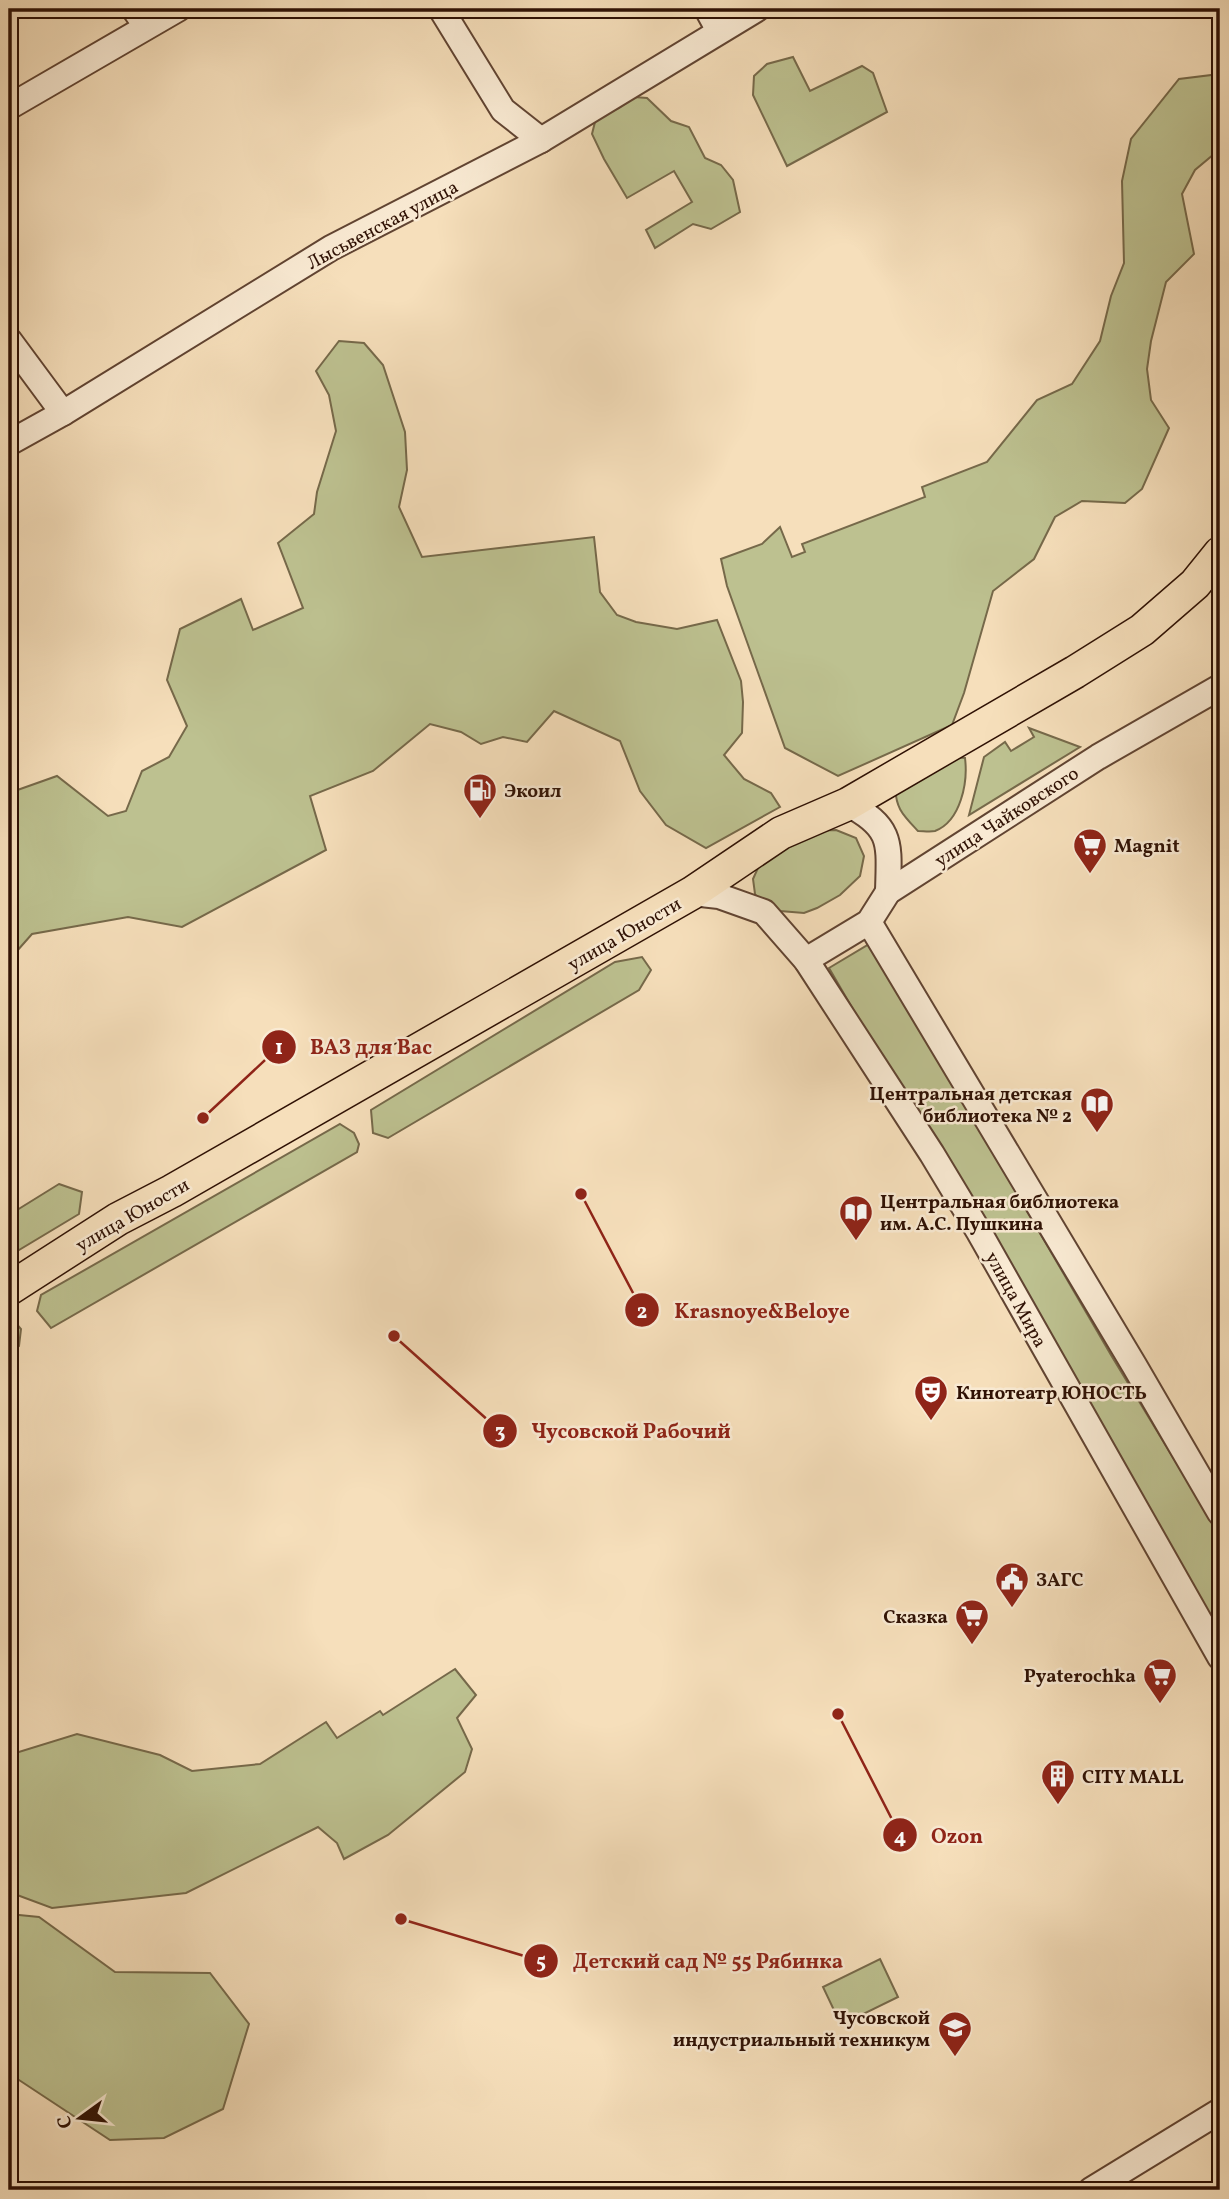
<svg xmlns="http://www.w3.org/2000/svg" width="1229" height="2199" font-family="Vollkorn,serif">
<rect width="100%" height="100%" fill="#f6dfbb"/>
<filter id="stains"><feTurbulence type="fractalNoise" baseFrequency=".00286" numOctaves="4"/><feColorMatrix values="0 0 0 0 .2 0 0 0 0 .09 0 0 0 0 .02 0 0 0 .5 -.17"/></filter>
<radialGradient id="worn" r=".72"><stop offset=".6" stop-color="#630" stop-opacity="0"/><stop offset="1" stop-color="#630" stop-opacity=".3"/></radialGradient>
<g fill="#bdc190" stroke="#76694a" stroke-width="2">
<path d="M793,57L810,91L862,66L873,73L887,112L787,166L753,95L754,76L767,64Z"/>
<path d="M1220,74V149L1195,170L1182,194L1194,254L1166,282L1151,341L1147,369L1151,400L1169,428L1142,489L1125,503L1082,501L1055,517L1034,559L993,591L964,693L952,725L838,776L785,748L727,586L721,559L762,544L780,527L792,557L805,552L802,544L925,497L922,487L987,462L1037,400L1072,384L1100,341L1111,296L1124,263L1122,181L1131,139L1179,79Z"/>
<path d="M634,97L647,98L671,121L689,127L705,158L721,165L733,180L740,212L711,229L693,224L655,248L646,230L692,202L674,171L627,198L604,159L592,134L596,118L619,108Z"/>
<path d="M339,341L364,343L383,365L405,432L407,470L399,507L422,557L594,537L600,592L617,615L636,622L677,629L717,620L741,681L743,702L742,733L724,755L744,779L771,793L780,807L706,848L666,825L640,791L620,741L554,711L527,742L503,737L481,744L461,732L430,724L373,771L310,796L326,850L182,927L128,917L32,934L9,960V793L57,776L108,816L126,811L142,771L169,757L187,726L167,680L180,629L241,599L253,630L303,608L278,543L314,514L317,492L336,431L329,395L316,371Z"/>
<path d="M1029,728L1080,747L969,815L984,757L1005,742L1011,751L1034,737Z"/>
<path d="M952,757L965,758C968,782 961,821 935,831C930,832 923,831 918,831C904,816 894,807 896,786Z"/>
<path d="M836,830L856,838L864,856L860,876L840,895L817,908L804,913L780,911L762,904L755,894L753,879L762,859L810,831Z"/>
<path d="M871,943L1111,1355L1220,1535V1641L829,968Z"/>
<path d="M642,957L651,970L639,990L388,1138L373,1133L371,1110L615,962Z"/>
<path d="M340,1124L354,1133L359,1144L357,1152L51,1328L37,1311L41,1295Z"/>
<path d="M59,1184L82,1192L79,1214L9,1256V1215Z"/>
<path d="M9,1315L21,1329L19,1346L9,1355Z"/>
<path d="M455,1669L476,1695L457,1718L472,1749L465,1772L388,1835L344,1859L337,1843L318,1827L186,1893L52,1908L9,1892V1755L77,1734L160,1755L192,1771L260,1764L326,1722L337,1738L380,1711L383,1715Z"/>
<path d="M9,1914L39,1917L115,1972L210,1973L249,2024L223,2109L164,2138L110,2140L16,2078L9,2080Z"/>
<path d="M880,1959L898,1997L841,2025L823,1987Z"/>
</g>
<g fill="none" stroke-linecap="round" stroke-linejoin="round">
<g stroke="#614432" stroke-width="28">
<g id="minor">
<path d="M134,9L146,26"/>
<path d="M441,9L503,110L541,140"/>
<path d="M707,9L719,31"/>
<path d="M9,107L178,9"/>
<path d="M9,340L63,413"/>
<path d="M9,443L63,413L331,248L541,140L757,9"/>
<path d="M848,804C894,828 889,844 888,892"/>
<path d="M692,893L719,896L764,912L806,960L932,1154L979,1232L1220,1657"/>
<path d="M869,922L1134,1365L1220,1513"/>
<path d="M806,960L869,922L888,892L1098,757L1220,687"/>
<path d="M1091,2190L1220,2111"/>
</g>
</g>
<g stroke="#2f1104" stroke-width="35">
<path id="major" d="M9,1289L118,1219L172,1191L692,893L781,833L848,804L1075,672L1142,630L1195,584L1220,553"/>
</g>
<use href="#minor" stroke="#f9ead3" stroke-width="24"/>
<use href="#major" stroke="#f6dfbb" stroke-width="32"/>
</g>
<defs>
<g id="fuel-pin" transform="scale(1.75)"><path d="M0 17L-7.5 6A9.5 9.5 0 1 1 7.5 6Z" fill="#8f2418" stroke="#f9ead3"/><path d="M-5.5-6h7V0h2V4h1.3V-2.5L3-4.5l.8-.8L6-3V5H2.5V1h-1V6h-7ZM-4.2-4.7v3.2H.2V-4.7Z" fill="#fff"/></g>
<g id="supermarket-pin" transform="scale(1.75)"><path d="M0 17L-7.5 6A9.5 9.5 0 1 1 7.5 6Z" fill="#8f2418" stroke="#f9ead3"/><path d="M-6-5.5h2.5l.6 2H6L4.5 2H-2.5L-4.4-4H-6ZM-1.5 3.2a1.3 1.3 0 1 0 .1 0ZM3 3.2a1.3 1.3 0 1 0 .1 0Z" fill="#fff"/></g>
<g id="library-pin" transform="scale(1.75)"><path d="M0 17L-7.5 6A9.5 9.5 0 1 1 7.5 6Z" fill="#8f2418" stroke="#f9ead3"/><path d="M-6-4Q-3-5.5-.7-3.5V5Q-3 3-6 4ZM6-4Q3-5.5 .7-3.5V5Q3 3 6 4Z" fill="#fff"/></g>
<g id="theatre-pin" transform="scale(1.75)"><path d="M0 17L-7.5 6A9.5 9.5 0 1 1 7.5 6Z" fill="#8f2418" stroke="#f9ead3"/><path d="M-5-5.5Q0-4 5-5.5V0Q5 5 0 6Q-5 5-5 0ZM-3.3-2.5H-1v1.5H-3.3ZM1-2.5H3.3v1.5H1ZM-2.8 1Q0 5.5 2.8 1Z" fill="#fff"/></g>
<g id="civic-pin" transform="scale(1.75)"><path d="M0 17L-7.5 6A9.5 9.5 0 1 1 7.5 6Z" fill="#8f2418" stroke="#f9ead3"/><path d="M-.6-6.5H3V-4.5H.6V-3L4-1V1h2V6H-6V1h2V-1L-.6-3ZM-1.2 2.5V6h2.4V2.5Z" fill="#fff"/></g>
<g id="building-pin" transform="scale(1.75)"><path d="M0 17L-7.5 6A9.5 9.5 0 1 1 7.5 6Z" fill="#8f2418" stroke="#f9ead3"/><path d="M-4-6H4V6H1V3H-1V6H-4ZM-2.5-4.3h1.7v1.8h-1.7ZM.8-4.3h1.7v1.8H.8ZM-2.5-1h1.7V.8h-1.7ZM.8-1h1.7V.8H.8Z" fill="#fff"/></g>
<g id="university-pin" transform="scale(1.75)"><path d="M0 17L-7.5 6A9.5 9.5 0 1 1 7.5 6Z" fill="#8f2418" stroke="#f9ead3"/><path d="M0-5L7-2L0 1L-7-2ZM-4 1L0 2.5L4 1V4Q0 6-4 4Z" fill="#fff"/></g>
</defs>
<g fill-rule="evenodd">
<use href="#fuel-pin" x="480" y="790"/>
<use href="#supermarket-pin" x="1090" y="845"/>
<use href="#library-pin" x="1097" y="1104"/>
<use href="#library-pin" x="856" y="1212"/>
<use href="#theatre-pin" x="931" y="1392"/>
<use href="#civic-pin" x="1012" y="1579"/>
<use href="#supermarket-pin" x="972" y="1616"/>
<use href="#supermarket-pin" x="1160" y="1675"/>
<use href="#building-pin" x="1058" y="1776"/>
<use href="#university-pin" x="955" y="2028"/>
</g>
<g text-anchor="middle" stroke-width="5" stroke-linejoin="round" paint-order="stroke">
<g font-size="19" fill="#2f1104" stroke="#f9ead3">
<text transform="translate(382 224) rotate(-28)" y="7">Лысьвенская улица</text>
<text transform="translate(1006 816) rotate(-33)" y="7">улица Чайковского</text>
<text transform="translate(624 933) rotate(-30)" y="7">улица Юности</text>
<text transform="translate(132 1214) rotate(-30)" y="7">улица Юности</text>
<text transform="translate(1017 1299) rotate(61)" y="7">улица Мира</text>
</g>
<g font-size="19" font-weight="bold" fill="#2f1104" stroke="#f9ead3" text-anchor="start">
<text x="504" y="797">Экоил</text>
<text x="1114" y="852">Magnit</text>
<text x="1072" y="1100" text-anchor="end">Центральная детская<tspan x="1072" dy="22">библиотека № 2</tspan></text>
<text x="880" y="1208">Центральная библиотека<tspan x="880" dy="22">им. А.С. Пушкина</tspan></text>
<text x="956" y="1399">Кинотеатр ЮНОСТЬ</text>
<text x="1036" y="1586">ЗАГС</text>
<text x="948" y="1623" text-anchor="end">Сказка</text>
<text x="1136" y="1682" text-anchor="end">Pyaterochka</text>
<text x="1082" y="1783">CITY MALL</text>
<text x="930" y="2024" text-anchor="end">Чусовской<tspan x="930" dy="22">индустриальный техникум</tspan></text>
</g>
</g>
<path fill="none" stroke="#8f2418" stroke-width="2.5" d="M203 1118L279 1047M581 1194L642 1310M394 1336L500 1431M838 1714L900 1835M401 1919L541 1961"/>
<g fill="#8f2418" stroke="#f9ead3" stroke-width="2.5">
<circle cx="203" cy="1118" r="7"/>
<circle cx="581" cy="1194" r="7"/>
<circle cx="394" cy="1336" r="7"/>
<circle cx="838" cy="1714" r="7"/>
<circle cx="401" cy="1919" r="7"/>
<circle cx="279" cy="1047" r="18"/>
<circle cx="642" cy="1310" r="18"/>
<circle cx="500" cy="1431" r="18"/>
<circle cx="900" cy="1835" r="18"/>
<circle cx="541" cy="1961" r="18"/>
</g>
<g font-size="21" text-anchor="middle" font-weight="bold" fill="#fff">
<text x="279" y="1054">1</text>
<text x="642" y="1318">2</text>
<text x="500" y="1438">3</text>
<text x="900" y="1843">4</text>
<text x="541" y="1968">5</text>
</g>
<g font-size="21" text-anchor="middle" font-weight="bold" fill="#8f2418" stroke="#f9ead3" stroke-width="5" stroke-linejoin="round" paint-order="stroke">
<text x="371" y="1054">ВАЗ для Вас</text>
<text x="762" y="1318">Krasnoye&amp;Beloye</text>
<text x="631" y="1438">Чусовской Рабочий</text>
<text x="957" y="1843">Ozon</text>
<text x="708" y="1968">Детский сад № 55 Рябинка</text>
</g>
<rect width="1229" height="2199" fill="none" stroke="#f6dfbb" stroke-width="35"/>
<rect x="10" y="10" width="1208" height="2178" fill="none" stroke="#2f1104" stroke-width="3.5"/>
<rect x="18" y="18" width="1194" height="2164" fill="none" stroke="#2f1104" stroke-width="2"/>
<g transform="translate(80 2118) rotate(255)" stroke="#f9ead3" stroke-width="5" paint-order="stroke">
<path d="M0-5L12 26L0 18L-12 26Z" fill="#2f1104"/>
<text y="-10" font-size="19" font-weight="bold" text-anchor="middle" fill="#2f1104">С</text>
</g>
<rect width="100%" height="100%" filter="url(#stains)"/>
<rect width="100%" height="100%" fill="url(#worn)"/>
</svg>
